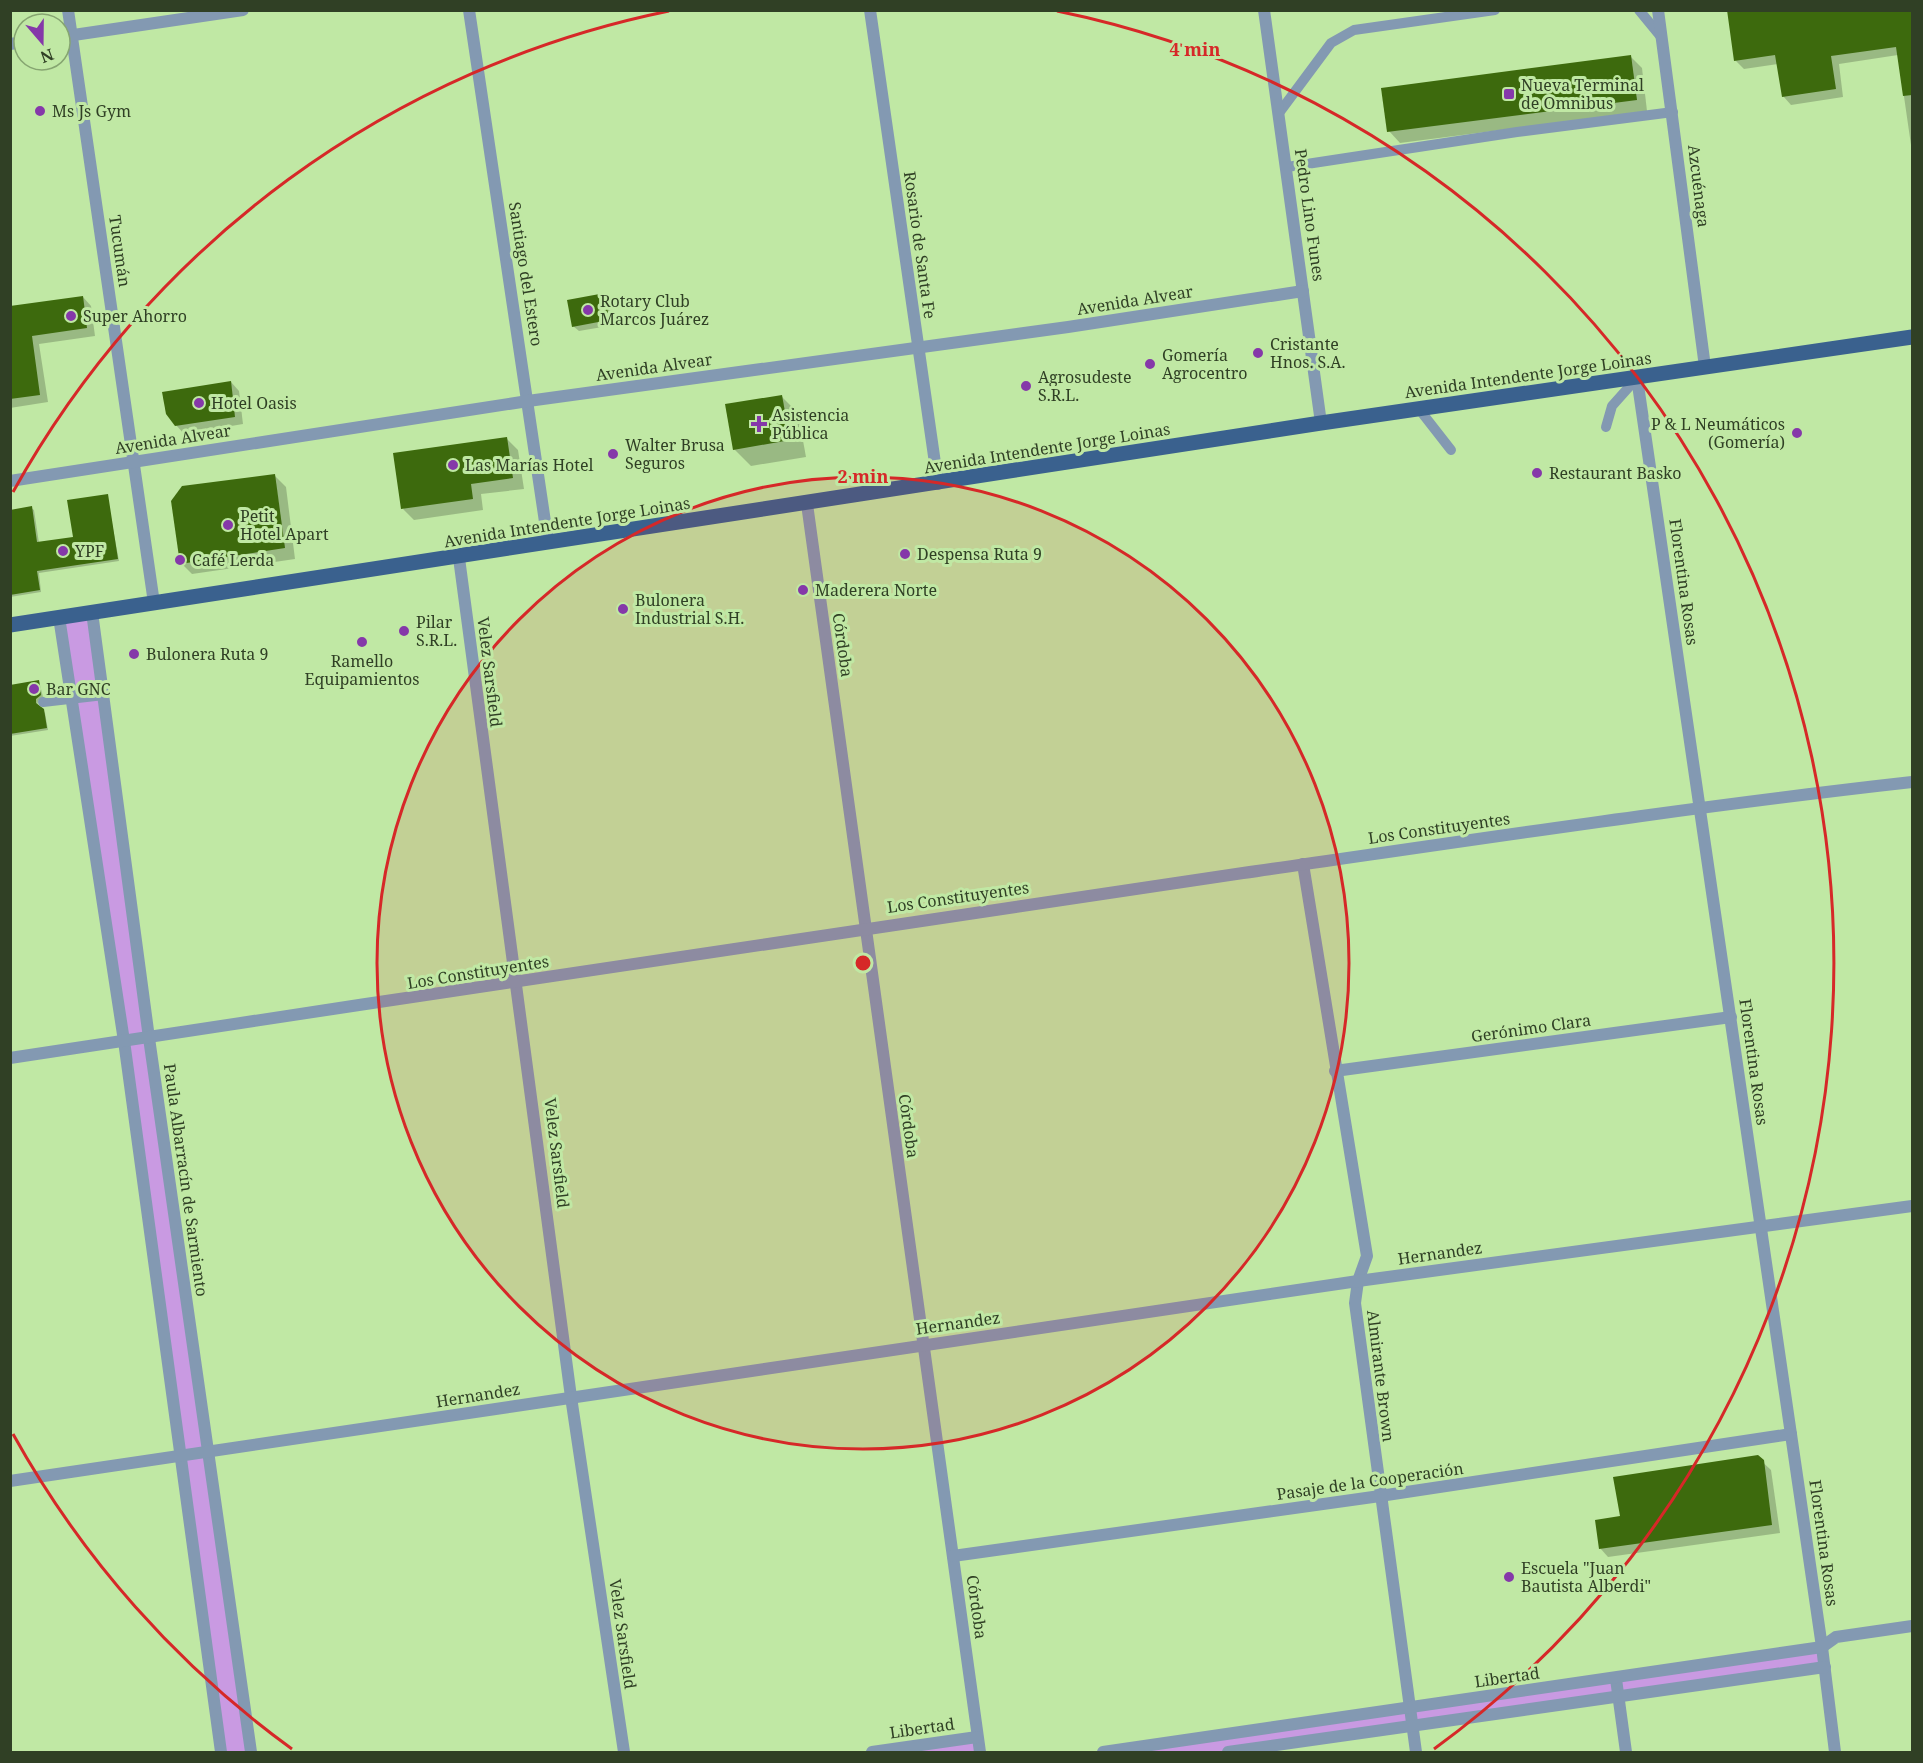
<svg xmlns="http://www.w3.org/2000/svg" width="1923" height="1763" font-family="'Noto Serif',serif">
<rect width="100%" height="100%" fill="#c0e8a4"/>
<g fill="#c99ae2">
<path d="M92,612L251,1752H221L59,617Z"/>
<path d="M1822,1647L1825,1667L1228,1752H1103Z"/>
<path d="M977,1737L980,1752H872Z"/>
</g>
<g fill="#0003">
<path d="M1728,10H1912V152L1898,55L1839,64L1843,97L1791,105L1783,96L1778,64L1744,69L1735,60Z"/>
<path d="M1631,57L1642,68L1647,111L1400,143L1389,131Z"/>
<path d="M604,295L610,300L614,325L579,331L573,326Z"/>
<path d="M83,297L91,306L95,336L39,344L48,402L10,408V308Z"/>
<path d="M231,382L239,391L243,424L184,434L176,425Z"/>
<path d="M781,396L798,413L806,457L751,466L734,449Z"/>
<path d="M507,439L518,450L524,489L481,494L483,510L414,520L403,509Z"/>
<path d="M274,475L286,487L295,559L192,574L181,563Z"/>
<path d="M107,496L119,561L39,573L41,592L10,597V511L31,508L34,510L39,543L74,538Z"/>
<path d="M39,681L43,697L38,701L37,706L45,713L48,730L10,736V686Z"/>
<path d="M1757,1457L1771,1470L1780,1533L1608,1557L1600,1548L1621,1518Z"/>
</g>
<g fill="#3d6a0d">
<path d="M1727,10H1912V95L1903,96L1896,47L1831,56L1836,89L1782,97L1775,55L1734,61Z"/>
<path d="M1631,55L1637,100L1387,132L1381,88Z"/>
<path d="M605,293L609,320L572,327L567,300Z"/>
<path d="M83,296L87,328L32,336L40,395L10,399V306Z"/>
<path d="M231,381L235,417L175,426L166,414L162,392Z"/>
<path d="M782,395L790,440L733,450L725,404Z"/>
<path d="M507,437L513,478L471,484L473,499L401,509L393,453Z"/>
<path d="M275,474L285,548L180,564L171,501L182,486Z"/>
<path d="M108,494L118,559L37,571L40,590L10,595V510L32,506L37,542L73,537L67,500Z"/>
<path d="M39,680L41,695L36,699V703L44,709L47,728L10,734V685Z"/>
<path d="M1758,1455L1764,1460L1772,1525L1599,1549L1595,1520L1620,1516L1613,1477Z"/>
</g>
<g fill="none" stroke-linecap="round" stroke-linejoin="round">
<g stroke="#8399b2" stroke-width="10">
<path d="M1639,10L1662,38"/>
<path d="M1279,113L1331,43L1354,30L1495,10"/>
<path d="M1287,167L1517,132L1673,112"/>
<path d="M1419,409L1451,450"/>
<path d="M1606,427L1612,406L1637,378"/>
<path d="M43,702L104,695"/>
</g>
<g stroke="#8399b2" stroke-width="12">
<path d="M68,10L154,603"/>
<path d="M469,10L548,542"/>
<path d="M870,10L938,484"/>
<path d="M1264,10L1321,423"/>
<path d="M1658,10L1705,367"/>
<path d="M60,37L243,10"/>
<path d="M10,44L24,42"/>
<path d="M1637,378L1822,1647L1835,1752"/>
<path d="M10,481L528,401L1068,327L1303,291"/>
<path d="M807,504L980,1752"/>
<path d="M459,558L571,1397L624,1752"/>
<path d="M92,612L149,1038L251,1752"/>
<path d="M59,617L124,1041L221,1752"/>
<path d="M1303,864L1367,1256L1358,1281L1355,1303L1416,1752"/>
<path d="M10,1058C421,996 832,932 1243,873C1466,841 1688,807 1912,782"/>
<path d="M1335,1071L1731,1017"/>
<path d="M10,1481L1358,1281L1912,1206"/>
<path d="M953,1556L1380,1496L1791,1434"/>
<path d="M1616,1679L1626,1752"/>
<path d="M872,1752L977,1737"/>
<path d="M1103,1752L1822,1647L1836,1637L1912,1626"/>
<path d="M1228,1752L1825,1667"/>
</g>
<path stroke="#3a618e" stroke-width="15" d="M10,625L1321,423L1912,337"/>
</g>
<circle cx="863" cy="963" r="486" fill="#d62828" fill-opacity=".12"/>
<g fill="none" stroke="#d62828" stroke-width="3">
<circle cx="863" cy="963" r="486"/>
<path d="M292 1749A972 972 0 0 1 13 1434M13 492A972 972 0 0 1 669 11M1057 11A972 972 0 0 1 1434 1749"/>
</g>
<g fill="#8538a9" stroke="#c0e8a4" stroke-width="2">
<rect x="1503" y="88" width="12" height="12" rx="3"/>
<circle cx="40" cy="111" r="6"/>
<circle cx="588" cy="310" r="6"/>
<circle cx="71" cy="316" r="6"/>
<circle cx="1258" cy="353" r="6"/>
<circle cx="1150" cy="364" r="6"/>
<circle cx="1026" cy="386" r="6"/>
<circle cx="199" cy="403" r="6"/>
<path d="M756 415h6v6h6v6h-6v6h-6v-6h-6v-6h6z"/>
<circle cx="1797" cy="433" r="6"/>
<circle cx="613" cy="454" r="6"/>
<circle cx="453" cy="465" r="6"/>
<circle cx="1537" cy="473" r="6"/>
<circle cx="228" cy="525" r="6"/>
<circle cx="63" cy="551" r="6"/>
<circle cx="905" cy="554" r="6"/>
<circle cx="180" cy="560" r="6"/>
<circle cx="803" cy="590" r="6"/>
<circle cx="623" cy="609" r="6"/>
<circle cx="404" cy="631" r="6"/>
<circle cx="362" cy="642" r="6"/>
<circle cx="134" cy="654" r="6"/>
<circle cx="34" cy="689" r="6"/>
<circle cx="1509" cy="1577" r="6"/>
</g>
<g text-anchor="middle" stroke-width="6" stroke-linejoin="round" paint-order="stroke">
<g font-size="16" fill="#304025" stroke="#c0e8a4" text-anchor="start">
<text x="1521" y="91">Nueva Terminal<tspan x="1521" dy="18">de Omnibus</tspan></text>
<text x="52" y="117">Ms Js Gym</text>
<text x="600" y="307">Rotary Club<tspan x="600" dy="18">Marcos Juárez</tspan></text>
<text x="83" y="322">Super Ahorro</text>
<text x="1270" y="350">Cristante<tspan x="1270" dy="18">Hnos. S.A.</tspan></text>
<text x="1162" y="361">Gomería<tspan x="1162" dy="18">Agrocentro</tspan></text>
<text x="1038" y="383">Agrosudeste<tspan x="1038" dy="18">S.R.L.</tspan></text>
<text x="211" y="409">Hotel Oasis</text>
<text x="772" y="421">Asistencia<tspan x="772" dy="18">Pública</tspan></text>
<text x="1785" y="430" text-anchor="end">P &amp; L Neumáticos<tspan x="1785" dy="18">(Gomería)</tspan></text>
<text x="625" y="451">Walter Brusa<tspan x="625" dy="18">Seguros</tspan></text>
<text x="465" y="471">Las Marías Hotel</text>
<text x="1549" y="479">Restaurant Basko</text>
<text x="240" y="522">Petit<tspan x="240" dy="18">Hotel Apart</tspan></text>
<text x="75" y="557">YPF</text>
<text x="917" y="560">Despensa Ruta 9</text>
<text x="192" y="566">Café Lerda</text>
<text x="815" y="596">Maderera Norte</text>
<text x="635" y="606">Bulonera<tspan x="635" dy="18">Industrial S.H.</tspan></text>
<text x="416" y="628">Pilar<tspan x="416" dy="18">S.R.L.</tspan></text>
<text x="146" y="660">Bulonera Ruta 9</text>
<text x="362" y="667" text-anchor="middle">Ramello<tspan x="362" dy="18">Equipamientos</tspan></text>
<text x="46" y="695">Bar GNC</text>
<text x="1521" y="1574">Escuela "Juan<tspan x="1521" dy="18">Bautista Alberdi"</tspan></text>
</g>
<g font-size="16" fill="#304025" stroke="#c0e8a4">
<text transform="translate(1699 186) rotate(83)" y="6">Azcuénaga</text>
<text transform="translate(1310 215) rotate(82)" y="6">Pedro Lino Funes</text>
<text transform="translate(920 245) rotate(82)" y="6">Rosario de Santa Fe</text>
<text transform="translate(120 251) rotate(82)" y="6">Tucumán</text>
<text transform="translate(526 274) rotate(81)" y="6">Santiago del Estero</text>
<text transform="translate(1135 300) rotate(-9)" y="6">Avenida Alvear</text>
<text transform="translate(654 367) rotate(-8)" y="6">Avenida Alvear</text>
<text transform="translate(1528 375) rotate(-8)" y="6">Avenida Intendente Jorge Loinas</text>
<text transform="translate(173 439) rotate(-9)" y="6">Avenida Alvear</text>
<text transform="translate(1047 448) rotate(-9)" y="6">Avenida Intendente Jorge Loinas</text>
<text transform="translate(567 522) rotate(-9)" y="6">Avenida Intendente Jorge Loinas</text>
<text transform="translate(1684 582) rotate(82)" y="6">Florentina Rosas</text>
<text transform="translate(843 645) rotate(82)" y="6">Córdoba</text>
<text transform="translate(490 672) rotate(83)" y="6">Velez Sarsfield</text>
<text transform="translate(1439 828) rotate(-8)" y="6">Los Constituyentes</text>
<text transform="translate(958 897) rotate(-8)" y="6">Los Constituyentes</text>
<text transform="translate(478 972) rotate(-9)" y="6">Los Constituyentes</text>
<text transform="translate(1531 1028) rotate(-8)" y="6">Gerónimo Clara</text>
<text transform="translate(1754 1062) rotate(82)" y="6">Florentina Rosas</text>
<text transform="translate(909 1126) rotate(82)" y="6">Córdoba</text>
<text transform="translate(557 1153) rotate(83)" y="6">Velez Sarsfield</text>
<text transform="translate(186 1180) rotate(82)" y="6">Paula Albarracín de Sarmiento</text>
<text transform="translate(1440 1253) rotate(-8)" y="6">Hernandez</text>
<text transform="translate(958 1323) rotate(-8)" y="6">Hernandez</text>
<text transform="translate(1381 1376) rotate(83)" y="6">Almirante Brown</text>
<text transform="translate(478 1395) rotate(-9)" y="6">Hernandez</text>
<text transform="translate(1370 1481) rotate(-8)" y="6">Pasaje de la Cooperación</text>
<text transform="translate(1824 1543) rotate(82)" y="6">Florentina Rosas</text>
<text transform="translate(977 1607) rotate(82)" y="6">Córdoba</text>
<text transform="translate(623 1634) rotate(82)" y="6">Velez Sarsfield</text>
<text transform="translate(1507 1677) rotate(-8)" y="6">Libertad</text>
<text transform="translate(922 1728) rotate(-8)" y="6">Libertad</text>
</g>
</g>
<circle cx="863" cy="963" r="9" fill="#d62828" stroke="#c0e8a4" stroke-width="3"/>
<g font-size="18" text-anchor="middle" font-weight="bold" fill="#d62828" stroke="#c0e8a4" stroke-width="6" stroke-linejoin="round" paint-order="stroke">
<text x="1195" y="56">4 min</text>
<text x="863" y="483">2 min</text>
</g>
<rect width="1923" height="1763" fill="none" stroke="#304025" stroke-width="24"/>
<g transform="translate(42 42) rotate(160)"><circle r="28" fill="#c0e8a4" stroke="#86a571" stroke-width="1.5"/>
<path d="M0-4.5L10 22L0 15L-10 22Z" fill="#8538a9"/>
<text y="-9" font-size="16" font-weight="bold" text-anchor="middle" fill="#304025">N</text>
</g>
</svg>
